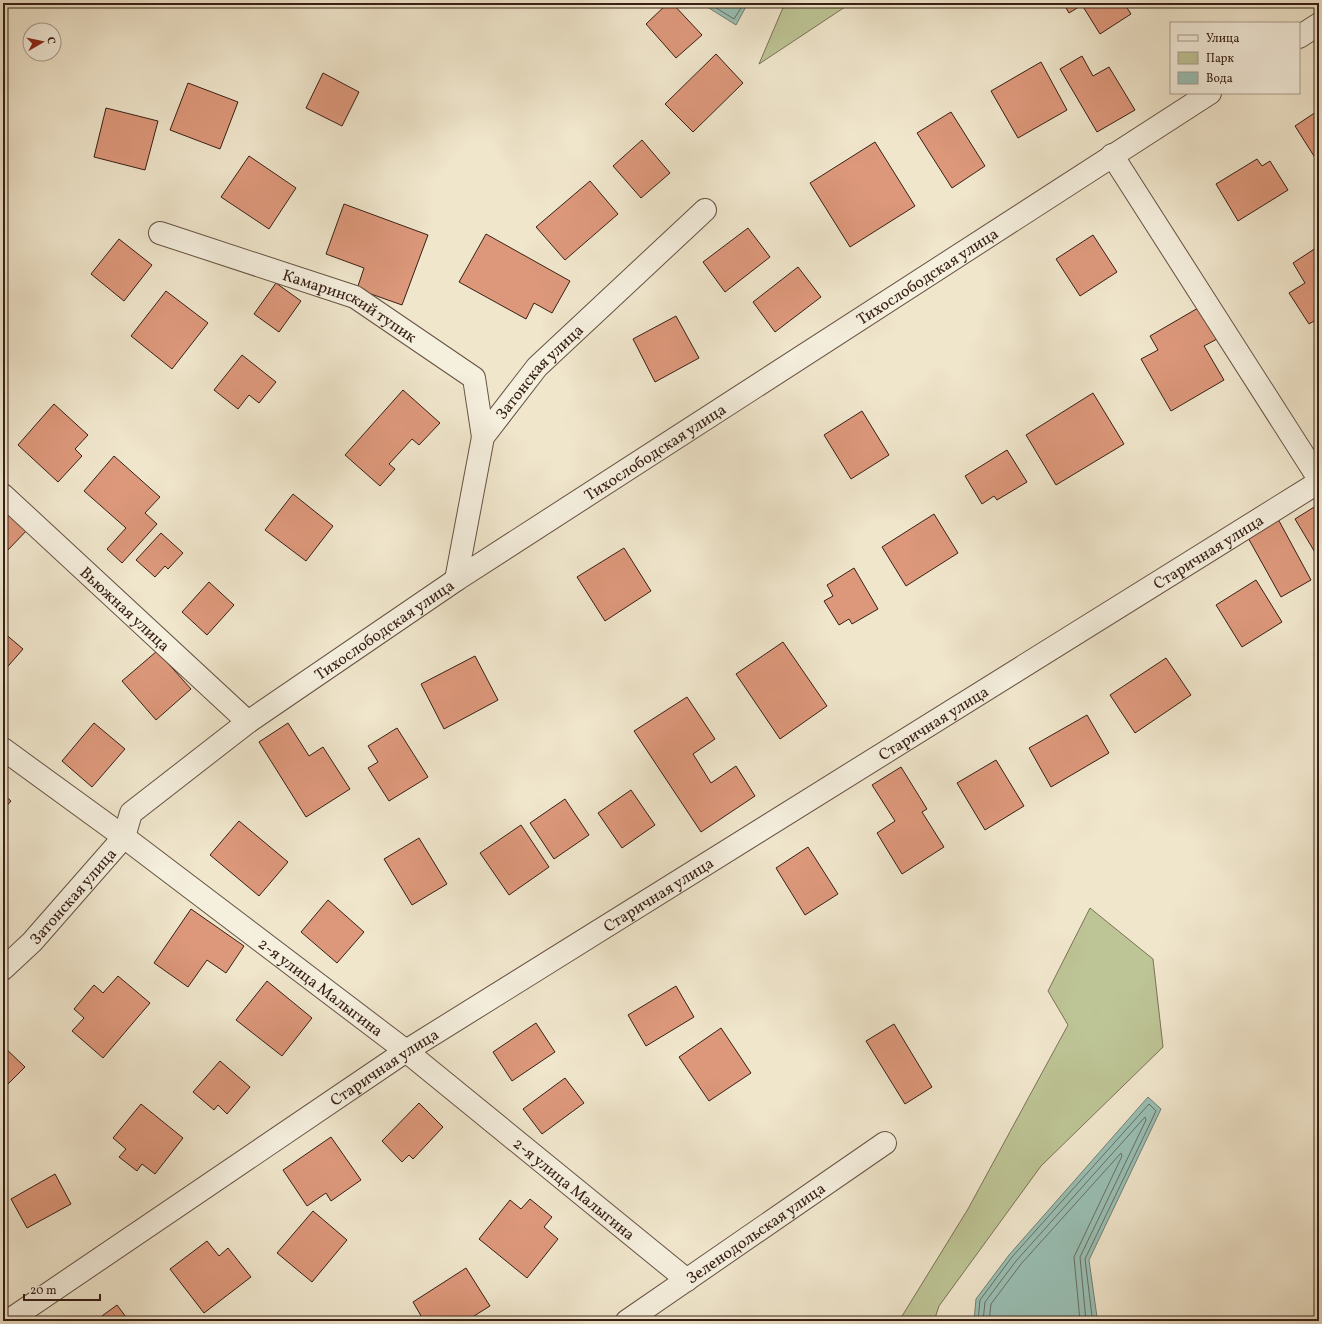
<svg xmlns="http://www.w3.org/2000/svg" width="1322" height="1324" font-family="Vollkorn,serif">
<rect width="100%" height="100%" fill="#f0e6cc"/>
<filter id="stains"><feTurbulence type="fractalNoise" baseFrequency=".005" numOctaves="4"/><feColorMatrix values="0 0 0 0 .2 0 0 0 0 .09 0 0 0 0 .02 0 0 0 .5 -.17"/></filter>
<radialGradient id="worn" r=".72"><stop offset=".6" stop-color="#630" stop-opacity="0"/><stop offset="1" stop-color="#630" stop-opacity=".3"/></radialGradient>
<g fill="#bdc495" stroke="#7a7255">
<path d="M785,3H851L759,64Z"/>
<path d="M1090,908L1153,959L1163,1047L1041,1166L939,1306L934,1321H899L968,1209L1068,1025L1048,991Z"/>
</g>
<g fill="#9ac0b5" stroke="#738075">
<path d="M701,3H748L736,25Z"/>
<path d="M1148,1097L1161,1109L1089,1260L1097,1317L1095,1321H974L976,1299L1009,1255Z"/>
</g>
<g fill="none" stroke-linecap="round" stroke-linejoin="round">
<g stroke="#697065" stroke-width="1">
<path d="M708,3L734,19L744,3"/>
<path d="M978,1321L980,1300L1012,1257L1149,1104L1156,1111L1085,1259L1092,1316V1321"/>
<path d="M983,1321L985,1302L1016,1261L1145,1117L1146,1120L1080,1257L1086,1321"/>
<path d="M989,1321L991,1304L1021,1264L1121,1153L1122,1156L1074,1257L1080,1321"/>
</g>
</g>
<g fill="#dd987b" stroke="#382015">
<path d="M668,3H672L702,35L676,58L646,24Z"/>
<path d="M1063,3H1124L1131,14L1100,34L1082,5L1069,13Z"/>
<path d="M716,54L743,83L693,132L665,104Z"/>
<path d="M1082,56L1093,76L1109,67L1135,110L1097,132L1060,69Z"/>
<path d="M1041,62L1067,110L1018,138L991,91Z"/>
<path d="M323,73L359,92L342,126L306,108Z"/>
<path d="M188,83L238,102L220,149L170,130Z"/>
<path d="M106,108L158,121L145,170L94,157Z"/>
<path d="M1319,110V164L1295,126Z"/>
<path d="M951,112L985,166L952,188L917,133Z"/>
<path d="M642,140L670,173L641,198L613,166Z"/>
<path d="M875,142L915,206L850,247L810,183Z"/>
<path d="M249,156L296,188L269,229L221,197Z"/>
<path d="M1257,159L1262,166L1270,161L1288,190L1238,221L1216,184Z"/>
<path d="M590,181L618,214L565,260L536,227Z"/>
<path d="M344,204L428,235L402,305L357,289L364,268L326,254Z"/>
<path d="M748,228L770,257L725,292L703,262Z"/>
<path d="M486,234L570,281L552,313L534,303L526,319L459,282Z"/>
<path d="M1093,235L1117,272L1080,296L1056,259Z"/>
<path d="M119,239L152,265L124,301L91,274Z"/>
<path d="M1319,246V318L1309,324L1289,293L1305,283L1293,263Z"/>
<path d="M798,267L821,297L775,332L753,302Z"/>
<path d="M276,283L301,301L279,332L254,314Z"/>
<path d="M166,291L208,323L172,369L131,336Z"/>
<path d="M1198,308L1217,339L1204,346L1224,380L1171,411L1141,359L1158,350L1150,336Z"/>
<path d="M676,316L699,358L655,382L633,339Z"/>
<path d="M242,355L276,382L259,403L249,395L238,409L214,390Z"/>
<path d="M403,390L440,423L419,445L412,439L389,464L395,469L380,486L345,455Z"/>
<path d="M1093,393L1124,444L1056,485L1026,435Z"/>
<path d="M54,404L88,435L75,449L82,456L58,482L18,445Z"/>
<path d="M862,411L889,455L851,479L824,435Z"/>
<path d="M1007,450L1027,482L997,500L994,496L982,504L965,476Z"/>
<path d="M114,456L160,497L145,513L157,524L122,563L107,549L126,528L84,491Z"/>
<path d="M293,494L333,526L306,561L265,530Z"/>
<path d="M3,503L29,528L7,551L3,547Z"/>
<path d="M1319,504V559L1295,519Z"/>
<path d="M934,514L958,553L906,586L882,547Z"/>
<path d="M1278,519L1311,580L1281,597L1247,536Z"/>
<path d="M161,533L183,553L168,569L165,566L155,577L136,560Z"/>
<path d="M624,548L651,591L605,621L577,577Z"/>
<path d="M854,568L878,609L852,624L849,619L839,625L824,601L833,596L827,585Z"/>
<path d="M1256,580L1282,622L1242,647L1216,605Z"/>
<path d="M209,582L234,605L207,635L182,612Z"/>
<path d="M3,632L23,649L3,672Z"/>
<path d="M783,642L827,706L780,739L736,674Z"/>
<path d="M157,651L191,689L156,720L122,681Z"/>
<path d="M1319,652V662L1314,654Z"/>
<path d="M475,656L498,700L444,729L421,684Z"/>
<path d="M1166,658L1191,695L1135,733L1110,695Z"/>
<path d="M687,697L715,739L693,754L711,783L736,766L755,796L701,832L634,731Z"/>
<path d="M1087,715L1109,753L1051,787L1029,748Z"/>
<path d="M94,723L125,749L92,787L62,761Z"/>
<path d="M288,723L309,756L323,747L350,789L306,817L259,742Z"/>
<path d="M397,728L428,777L389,801L368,768L378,762L368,746Z"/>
<path d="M996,760L1024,806L985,830L957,783Z"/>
<path d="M901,767L927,809L922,812L944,847L902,874L877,833L895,821L872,785Z"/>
<path d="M631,790L655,825L622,848L598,813Z"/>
<path d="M3,794L11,801L3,810Z"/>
<path d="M565,799L589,835L554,859L530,823Z"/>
<path d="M239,821L288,862L259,896L210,855Z"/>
<path d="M521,825L549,867L509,895L480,853Z"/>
<path d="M419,838L447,884L412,905L384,859Z"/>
<path d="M808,847L838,894L805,915L776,868Z"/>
<path d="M328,900L364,932L337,963L301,932Z"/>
<path d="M191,909L244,946L226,973L207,960L188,987L154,963Z"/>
<path d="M118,976L150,1003L103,1058L72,1031L84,1018L74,1009L94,985L103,993Z"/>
<path d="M267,981L312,1018L282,1056L236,1020Z"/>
<path d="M676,986L694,1017L646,1046L628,1015Z"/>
<path d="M536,1023L555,1052L512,1081L493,1052Z"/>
<path d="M894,1024L932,1087L905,1104L866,1041Z"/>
<path d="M721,1028L751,1073L709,1101L679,1057Z"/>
<path d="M3,1046L25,1067L3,1089Z"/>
<path d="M220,1061L250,1087L227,1114L218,1105L214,1110L193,1092Z"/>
<path d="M565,1078L584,1103L542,1134L523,1109Z"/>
<path d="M419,1103L443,1127L413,1159L409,1155L402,1162L382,1141Z"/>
<path d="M141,1104L183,1138L155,1174L142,1164L137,1171L119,1157L126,1149L113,1138Z"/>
<path d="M331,1137L361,1180L331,1201L326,1193L307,1206L283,1170Z"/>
<path d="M55,1174L71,1204L27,1228L11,1199Z"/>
<path d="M530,1199L552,1217L544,1227L558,1239L527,1278L479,1239L510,1200L521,1209Z"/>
<path d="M313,1211L347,1240L312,1282L277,1253Z"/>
<path d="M207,1241L219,1256L228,1248L251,1277L204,1313L170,1269Z"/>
<path d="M466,1268L490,1306L466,1321H424L413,1302Z"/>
<path d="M117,1305L129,1321H95Z"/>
</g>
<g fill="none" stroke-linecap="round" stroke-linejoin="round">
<g stroke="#665243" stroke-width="24">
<g id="minor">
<path d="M1299,37L1319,24"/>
<path d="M1112,155L1319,479"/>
<path id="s1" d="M160,233L355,297L474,378L483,437"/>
<path id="s2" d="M3,495L248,722"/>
<path id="s3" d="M456,580L483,437L537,367L705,210"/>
<path id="s4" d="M3,749L124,837L406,1051L687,1280"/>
<path id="s5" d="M3,969L32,942L124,837L131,813L248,722L456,580L1210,93"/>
<path id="s6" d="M8,1321L406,1051L1319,482"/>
<path id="s7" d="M627,1321L885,1143"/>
</g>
</g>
<use href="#minor" stroke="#f5efde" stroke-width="22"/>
</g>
<g text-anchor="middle" stroke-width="3" stroke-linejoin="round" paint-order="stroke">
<g font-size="16" fill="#382015" stroke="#f5efde">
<text dy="6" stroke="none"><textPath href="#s5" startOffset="1165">Тихослободская улица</textPath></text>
<text dy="6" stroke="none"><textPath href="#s1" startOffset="204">Камаринский тупик</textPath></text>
<text dy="6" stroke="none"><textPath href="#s3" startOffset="232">Затонская улица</textPath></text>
<text dy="6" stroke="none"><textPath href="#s5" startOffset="841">Тихослободская улица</textPath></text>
<text dy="6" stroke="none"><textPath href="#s6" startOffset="1426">Старичная улица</textPath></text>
<text dy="6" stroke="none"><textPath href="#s2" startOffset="167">Вьюжная улица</textPath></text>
<text dy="6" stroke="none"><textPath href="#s5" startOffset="517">Тихослободская улица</textPath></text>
<text dy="6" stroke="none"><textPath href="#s6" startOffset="1102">Старичная улица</textPath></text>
<text dy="6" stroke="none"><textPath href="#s6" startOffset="778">Старичная улица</textPath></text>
<text dy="6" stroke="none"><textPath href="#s5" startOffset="101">Затонская улица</textPath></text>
<text dy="6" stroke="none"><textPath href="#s4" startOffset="397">2-я улица Малыгина</textPath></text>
<text dy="6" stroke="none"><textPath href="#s6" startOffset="454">Старичная улица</textPath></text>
<text dy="6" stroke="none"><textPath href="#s4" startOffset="721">2-я улица Малыгина</textPath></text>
<text dy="6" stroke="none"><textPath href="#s7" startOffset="156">Зеленодольская улица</textPath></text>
</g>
</g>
<rect width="1322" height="1324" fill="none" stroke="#f0e6cc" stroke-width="16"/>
<rect x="4" y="4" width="1314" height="1316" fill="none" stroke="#382015" stroke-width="2"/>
<rect x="8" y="8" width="1306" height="1308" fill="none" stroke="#382015"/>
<rect x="1170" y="22" width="130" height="72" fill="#f5efde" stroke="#a99c8e"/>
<rect x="1178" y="35" width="20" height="6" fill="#f5efde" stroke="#a99c8e"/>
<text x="1206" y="42" font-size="12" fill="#382015">Улица</text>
<rect x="1178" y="52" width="20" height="12" fill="#bdc495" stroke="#a99c8e"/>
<text x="1206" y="62" font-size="12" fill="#382015">Парк</text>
<rect x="1178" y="72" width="20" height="12" fill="#9ac0b5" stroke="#a99c8e"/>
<text x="1206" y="82" font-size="12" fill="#382015">Вода</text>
<g transform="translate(42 42) rotate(81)"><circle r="19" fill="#f5efde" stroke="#a99c8e"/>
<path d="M0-3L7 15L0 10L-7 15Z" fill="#8f2418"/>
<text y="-6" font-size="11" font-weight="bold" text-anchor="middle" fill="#382015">С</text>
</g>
<path d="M24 1294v6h76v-6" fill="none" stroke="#382015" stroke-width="2"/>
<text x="30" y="1294" font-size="12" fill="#382015" stroke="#f5efde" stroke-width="3" paint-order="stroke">20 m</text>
<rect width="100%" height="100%" filter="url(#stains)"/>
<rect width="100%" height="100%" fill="url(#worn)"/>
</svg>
